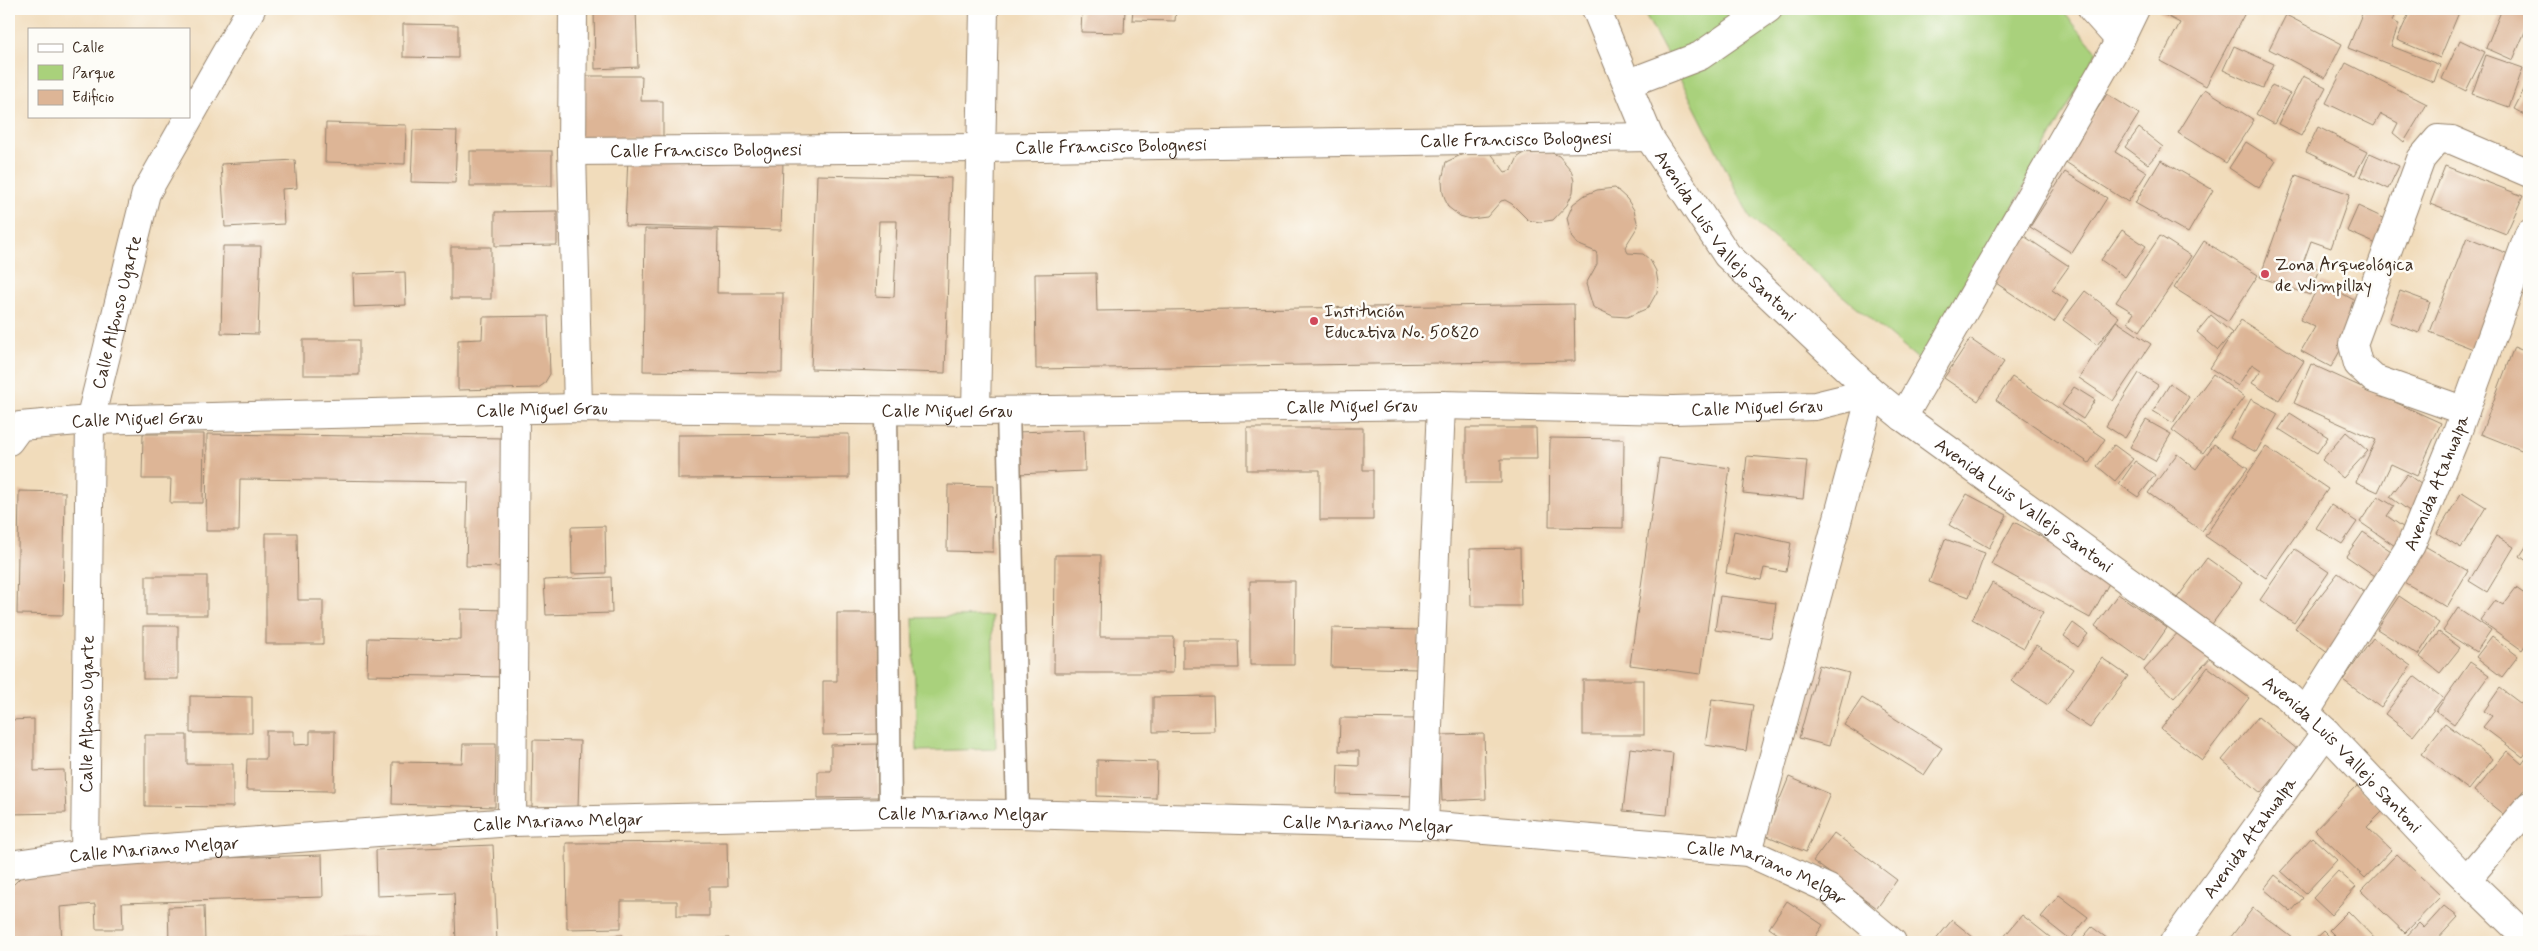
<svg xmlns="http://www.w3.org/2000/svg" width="2538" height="951" font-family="Mynerve,sans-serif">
<rect width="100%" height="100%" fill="#fdfcf7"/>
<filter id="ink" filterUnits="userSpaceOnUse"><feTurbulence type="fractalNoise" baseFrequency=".02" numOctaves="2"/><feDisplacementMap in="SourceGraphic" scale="10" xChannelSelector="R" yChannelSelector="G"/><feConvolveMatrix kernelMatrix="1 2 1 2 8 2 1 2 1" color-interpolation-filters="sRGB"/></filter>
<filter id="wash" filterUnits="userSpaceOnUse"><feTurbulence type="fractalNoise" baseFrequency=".0096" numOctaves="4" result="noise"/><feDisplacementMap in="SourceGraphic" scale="20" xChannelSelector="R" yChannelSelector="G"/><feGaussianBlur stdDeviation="1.12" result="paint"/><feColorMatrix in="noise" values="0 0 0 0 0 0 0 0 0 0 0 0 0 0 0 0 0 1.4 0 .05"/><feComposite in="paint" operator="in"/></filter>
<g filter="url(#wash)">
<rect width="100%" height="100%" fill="#f1dcbb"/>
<g fill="#a9d17b" stroke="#727e4c">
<path d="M1658,9H2061L2097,52L1959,306L1924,364L1751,219L1682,82L1645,14Z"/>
<path d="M992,616L996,749L917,751L913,618Z"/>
</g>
<g id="blocks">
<g fill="#ddb596" fill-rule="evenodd">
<path d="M594,9H636L638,67L595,69Z"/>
<path d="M1082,9H1125L1124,33L1081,32Z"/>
<path d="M1133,9H1176L1175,21L1132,20Z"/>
<path d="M2161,9H2241L2246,11L2206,86L2160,61L2180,23L2159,12Z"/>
<path d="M2364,9H2397L2392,21L2399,24L2391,46L2440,65L2434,82L2348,48Z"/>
<path d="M2411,9L2460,10L2440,58L2397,40Z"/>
<path d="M2502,9H2529V22L2513,60L2486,48Z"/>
<path d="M2286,15L2342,44L2325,78L2269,49Z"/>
<path d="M403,24L458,25V58L403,57Z"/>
<path d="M2460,40L2485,52L2466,91L2442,79Z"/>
<path d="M2234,46L2274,64L2263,88L2223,70Z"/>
<path d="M2486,55L2523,68L2509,107L2472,94Z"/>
<path d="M2346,63L2427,104L2404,142L2393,133L2398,123L2381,114L2374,126L2326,103Z"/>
<path d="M586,76H642L641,101H663V138H578Z"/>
<path d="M2303,76L2326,87L2301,136L2278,124Z"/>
<path d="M2529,80V117L2514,109Z"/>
<path d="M2272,85L2290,94L2274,124L2256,114Z"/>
<path d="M2205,89L2254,120L2226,163L2178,133Z"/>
<path d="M2107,94L2139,114L2115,152L2147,172L2128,202L2064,161Z"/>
<path d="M326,123L406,125L405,164L325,162Z"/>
<path d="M2318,127L2367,152L2355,175L2306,152Z"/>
<path d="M2139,128L2163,147L2148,164L2125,147Z"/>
<path d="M413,130L457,131L455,183L411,182Z"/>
<path d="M2246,142L2276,161L2259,188L2229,168Z"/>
<rect x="470" y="151" width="82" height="35"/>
<path d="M1474,152H1490L1505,172L1512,170L1518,157L1526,152H1550L1559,156L1571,170L1574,181L1573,192L1567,205L1553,220L1540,222L1528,220L1512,204L1505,200L1501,201L1487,217L1470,219L1460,216L1448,207L1443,193L1442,180L1446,162L1461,155Z"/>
<path d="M2370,153L2399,166L2388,189L2360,176Z"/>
<path d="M628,157L783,161L781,230L625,226Z"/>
<path d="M295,160L297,188L282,189L284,224L225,227L221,164Z"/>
<path d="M2161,160L2213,190L2188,233L2135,203Z"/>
<path d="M2445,166L2523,196L2506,234L2430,204Z"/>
<path d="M2065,172L2107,198L2072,253L2030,227Z"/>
<path d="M817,175L951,178L945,373L811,369ZM879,221H897L894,297L876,296Z"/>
<path d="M2296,175L2350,194L2331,248L2311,241L2303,263L2320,269L2310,295L2260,277Z"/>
<path d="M1615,188L1627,199L1634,210L1638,226L1625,247L1628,253L1643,254L1650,260L1656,271L1658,282L1657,292L1648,308L1627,317L1613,316L1593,307L1586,284L1597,264V255L1596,252L1577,244L1572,238L1567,218L1573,204L1585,195L1597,190Z"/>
<path d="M2358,206L2392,222L2381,246L2347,231Z"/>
<path d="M557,211V245L495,246V212Z"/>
<path d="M645,229L718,230L717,293H783L782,373L643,371Z"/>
<path d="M2122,230L2146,246L2125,277L2101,260Z"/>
<path d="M2024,236L2069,266L2052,290L2068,301L2054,322L1993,281Z"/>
<path d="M2160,236L2191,256L2140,331L2128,322L2134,313L2116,302Z"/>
<path d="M2467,237L2518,258L2481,352L2430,332Z"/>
<path d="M2204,241L2258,275L2228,322L2174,288Z"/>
<path d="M223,246H261L258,334L221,333Z"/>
<rect x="451" y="247" width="40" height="52"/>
<path d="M405,272L406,305L354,307L353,274Z"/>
<path d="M1096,273L1097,311L1574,304L1575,361L1036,369L1035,274Z"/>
<path d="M2321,282L2365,306L2331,367L2301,351L2315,327L2300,320Z"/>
<path d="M2085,291L2119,317L2097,345L2063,320Z"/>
<path d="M2400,291L2430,302L2419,333L2389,322Z"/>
<path d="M2211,315L2232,333L2218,350L2197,332Z"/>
<path d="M548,316L550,374L544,384L538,388L458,390V340L482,339L483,317Z"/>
<path d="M2241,320L2304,361L2279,400L2252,383L2261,370L2252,364L2238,386L2210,368Z"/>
<path d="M2116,321L2151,344L2113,401L2079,378Z"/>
<path d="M1970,339L2004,362L1978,401L1944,378Z"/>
<rect x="303" y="340" width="56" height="35"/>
<path d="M2514,347L2529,353V453L2481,434Z"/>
<path d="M2311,364L2441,423L2417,476L2391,464L2378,492L2356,482L2376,440L2294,403Z"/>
<path d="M2139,373L2158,385L2125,438L2106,426Z"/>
<path d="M2213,374L2244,397L2203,453L2172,430Z"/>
<path d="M2012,377L2105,439L2089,463L1996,400Z"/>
<path d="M2170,384L2189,397L2173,423L2153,411Z"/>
<path d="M2074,387L2095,400L2083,419L2062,405Z"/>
<path d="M2251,399L2278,414L2256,452L2230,438Z"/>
<path d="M2290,413L2328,437L2317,453L2279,429Z"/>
<path d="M2146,420L2171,434L2155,461L2130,447Z"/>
<path d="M1247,428H1363V470H1373V520H1320V470H1247Z"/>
<path d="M1466,428H1536L1537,459H1501V483H1466Z"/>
<path d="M1084,430L1085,471L1017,474L1015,432Z"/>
<path d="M2346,432L2368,451L2343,478L2322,460Z"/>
<path d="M143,434H204L203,503H170L171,479H142Z"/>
<path d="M207,434L506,438L503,567L466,566L468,482L240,479L239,531H206Z"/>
<path d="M849,434V478L678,479V435Z"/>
<path d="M1550,438L1624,439L1623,528L1549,527Z"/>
<path d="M2214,444L2248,468L2202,531L2148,493L2177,454L2196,469Z"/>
<path d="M2114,445L2133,459L2115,481L2097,466Z"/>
<path d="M2266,447L2328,489L2266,578L2205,536Z"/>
<path d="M1747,456L1807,461L1803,499L1743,493Z"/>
<path d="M1659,458L1730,468L1701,674L1630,665Z"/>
<path d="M2135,461L2155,475L2138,497L2119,484Z"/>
<path d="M2407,474L2429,490L2412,513L2390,497Z"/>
<path d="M948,485L994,486L993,552L947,551Z"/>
<path d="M19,491L65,492L63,615L17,614Z"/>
<path d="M2462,492L2486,507L2461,548L2437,533Z"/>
<path d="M1967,494L2007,515L1989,548L1949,525Z"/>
<path d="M2378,496L2394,506L2387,516L2410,532L2398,548L2360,522Z"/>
<path d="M2331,505L2357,522L2342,544L2316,528Z"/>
<path d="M2014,522L2113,576L2090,618L1991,564Z"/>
<path d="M605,526L606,573L572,574L571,527Z"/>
<path d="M1734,531L1791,543L1786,572L1764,568L1761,580L1726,573Z"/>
<path d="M2363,532L2397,555L2381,580L2346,556Z"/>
<path d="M266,533H297L298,600H323V644H266Z"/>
<path d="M2496,536L2514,547L2487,592L2469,581Z"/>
<path d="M1945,539L1985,553L1969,597L1929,582Z"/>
<path d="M2529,542V563L2520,556Z"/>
<path d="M2423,545L2468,571L2447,607L2402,581Z"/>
<path d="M1520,548L1521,606H1471L1470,549Z"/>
<path d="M2295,549L2329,572L2294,623L2260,600Z"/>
<path d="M1055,555H1101L1100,637H1174L1173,673H1054Z"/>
<path d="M2207,558L2242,583L2212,624L2177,598Z"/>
<path d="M2338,573L2372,598L2329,653L2295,628Z"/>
<rect x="146" y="576" width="61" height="39"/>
<path d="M611,577L612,613L546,615L544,580Z"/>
<path d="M1250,581H1295L1294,665H1250Z"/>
<path d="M1992,583L2043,612L2024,648L1972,619Z"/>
<path d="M2516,588L2529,597V639L2522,650L2480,620L2495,600L2503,605Z"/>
<path d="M2118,594L2167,628L2144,661L2095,626Z"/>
<path d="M1720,596L1776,603L1771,638L1715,630Z"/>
<path d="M2399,596L2439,623L2418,655L2377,629Z"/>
<path d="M2458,608L2491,630L2476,652L2443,631Z"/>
<path d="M461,609L507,610L506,677L367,675L368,638L461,640Z"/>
<path d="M837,613H880L881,734L823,735V681H837Z"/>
<path d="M2073,623L2088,634L2078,647L2064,636Z"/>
<rect x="143" y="626" width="35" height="53"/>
<path d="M1332,628L1419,630L1418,669L1331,667Z"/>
<path d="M2181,629L2212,656L2174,698L2144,670Z"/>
<path d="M2439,632L2460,648L2440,673L2420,657Z"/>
<path d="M2492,636L2518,656L2502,677L2476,657Z"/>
<path d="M2373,638L2411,666L2381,708L2343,680Z"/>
<path d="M1183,640H1238L1239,668H1183Z"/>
<path d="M2036,645L2073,669L2048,705L2011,681Z"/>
<path d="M2102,658L2128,676L2090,728L2064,711Z"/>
<path d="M2470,662L2489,675L2454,724L2436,711Z"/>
<path d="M1819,665L1849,673L1829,746L1799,738Z"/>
<path d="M2208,667L2249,698L2202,760L2161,729Z"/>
<path d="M2414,676L2443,698L2413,736L2385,714Z"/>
<rect x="1583" y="680" width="61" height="55"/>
<path d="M2500,688L2524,706L2529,699V749L2523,757L2483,727L2492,716L2484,711Z"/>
<path d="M190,696L252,697V733H190Z"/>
<path d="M1213,696L1214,731L1153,732V697Z"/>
<path d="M1862,698L1942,748L1924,775L1844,725Z"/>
<path d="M1712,699L1753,705L1746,751L1705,745Z"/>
<path d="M2258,717L2298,750L2261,793L2222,760Z"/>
<path d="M1340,718L1417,719L1416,796L1337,794L1338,765L1359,766V751H1339Z"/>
<path d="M34,719V771L64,770L66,813L9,814V720Z"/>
<path d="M2445,723L2493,759L2469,790L2421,754Z"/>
<path d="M266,731H294V745L310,744V731H335L334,791L246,790L247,759H266Z"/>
<path d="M1484,734L1486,799L1442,801L1440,735Z"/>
<path d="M145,735H187V764H233V807L145,806Z"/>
<path d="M533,740L580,741L578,808L532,807Z"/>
<path d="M463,744H496L495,807L392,804L393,762L462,763Z"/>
<path d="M878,744V797L818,798V771H831V745Z"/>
<path d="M1630,748L1673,753L1667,815L1623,811Z"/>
<path d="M2507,751L2522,764L2529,754V783L2504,815L2474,791Z"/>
<path d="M1097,760L1157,762L1156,798L1097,796Z"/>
<path d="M1789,777L1830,794L1806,852L1765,835Z"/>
<path d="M2357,786L2383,811L2367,827L2391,850L2365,878L2315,830Z"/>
<path d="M1834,833L1897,880L1877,908L1813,861Z"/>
<path d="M2312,837L2337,860L2306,893L2281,871Z"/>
<path d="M727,842L728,887H709V916H677V901H621V928L567,929L566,843Z"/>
<path d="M493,845L497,942H456L454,893L377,896L376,850Z"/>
<path d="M2397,854L2441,896L2405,933L2361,891Z"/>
<path d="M322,855L323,897L122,903L123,929H96L95,904L60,907L62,942H9V889L26,872L151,860Z"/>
<path d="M2338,871L2356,887L2331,915L2313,898Z"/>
<path d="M2275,875L2303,898L2291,912L2264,889Z"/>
<path d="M2059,895L2088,917L2070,940L2041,917Z"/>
<path d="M1787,901L1823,925L1812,942H1790L1769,928Z"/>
<path d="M204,906L205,942H169L168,907Z"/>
<path d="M2444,906L2458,917L2435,942H2401L2419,923L2424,928Z"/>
<path d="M2253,908L2297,941L2296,942H2227Z"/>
<path d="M2348,911L2377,941L2376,942H2341L2329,930Z"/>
<path d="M2022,915L2051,938L2047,942H2009L2003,938Z"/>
<path d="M1952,920L1979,942H1934Z"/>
<path d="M2092,927L2112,942H2079Z"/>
<path d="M2324,931L2335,942H2312Z"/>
<path d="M623,935V942H594L593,936Z"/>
<path d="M379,938V942H321V939Z"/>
<path d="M729,938V942H702V939Z"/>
</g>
</g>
</g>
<g filter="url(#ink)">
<use href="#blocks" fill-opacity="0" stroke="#96836c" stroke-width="1"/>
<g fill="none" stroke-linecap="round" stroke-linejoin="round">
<g stroke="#96836c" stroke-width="25">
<g id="lane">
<path d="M1008,410L1018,814"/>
<path d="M886,411L890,813"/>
</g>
</g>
<g stroke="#96836c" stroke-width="30">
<g id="street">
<path d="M573,9L572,151L578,408"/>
<path d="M2092,9L2120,40"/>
<path d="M1629,83L1700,56L1768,9"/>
<path id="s1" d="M572,151L981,148L1649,137"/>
<path d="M976,411L984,9"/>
<path d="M2465,411L2374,379L2358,364L2353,344L2421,159L2438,139L2452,140L2529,173"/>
<path d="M1903,417L2120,40L2135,9"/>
<path id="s2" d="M9,441L20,426L90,420L578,408L976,411L1441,405L1673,410L1815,406L1872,392L1748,852"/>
<path id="s3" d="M2305,713L2411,545L2457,433L2529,234"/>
<path d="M512,822L515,410"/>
<path d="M1424,825L1441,405"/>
<path id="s4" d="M85,854L90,420L146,193L251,9"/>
<path id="s5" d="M9,865L85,854L512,822L890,813L1018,814L1424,825L1748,852L1829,889L1892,942"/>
<path d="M2467,879L2529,806"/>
<path id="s6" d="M2174,942L2326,732"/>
</g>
</g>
<g stroke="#96836c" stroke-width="30">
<g id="secondary">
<path id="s7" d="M1596,9L1649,137L1727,255L1872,392L1903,417L2287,696L2326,732L2456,869L2529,940"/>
</g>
</g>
<use href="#lane" stroke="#fff" stroke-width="22"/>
<use href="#street" stroke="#fff" stroke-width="28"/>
<use href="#secondary" stroke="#fff" stroke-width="28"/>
</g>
</g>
<g fill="#d1495b" stroke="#fdfcf7" stroke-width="2">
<circle cx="2265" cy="274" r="5"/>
<circle cx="1314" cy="321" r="5"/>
</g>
<g text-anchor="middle" stroke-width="5" stroke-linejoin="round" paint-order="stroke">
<g font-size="18" fill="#3b2a1e" stroke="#fdfcf7">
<text dy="6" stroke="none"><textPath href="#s1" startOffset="944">Calle Francisco Bolognesi</textPath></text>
<text dy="6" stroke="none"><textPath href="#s1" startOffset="539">Calle Francisco Bolognesi</textPath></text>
<text dy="6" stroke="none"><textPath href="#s1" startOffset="134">Calle Francisco Bolognesi</textPath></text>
<text dy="6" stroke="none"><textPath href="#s7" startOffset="264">Avenida Luis Vallejo Santoni</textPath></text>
<text dy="6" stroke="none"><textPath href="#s4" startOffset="545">Calle Alfonso Ugarte</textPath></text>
<text dy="6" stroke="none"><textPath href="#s2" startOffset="1351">Calle Miguel Grau</textPath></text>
<text dy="6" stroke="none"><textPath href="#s2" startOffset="1756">Calle Miguel Grau</textPath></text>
<text dy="6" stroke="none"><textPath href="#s2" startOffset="541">Calle Miguel Grau</textPath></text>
<text dy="6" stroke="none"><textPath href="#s2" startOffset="946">Calle Miguel Grau</textPath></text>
<text dy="6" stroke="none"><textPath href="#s2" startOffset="136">Calle Miguel Grau</textPath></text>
<text dy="6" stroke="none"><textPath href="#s3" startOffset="266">Avenida Atahualpa</textPath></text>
<text dy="6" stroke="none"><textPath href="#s7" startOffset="669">Avenida Luis Vallejo Santoni</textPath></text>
<text dy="6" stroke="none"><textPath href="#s4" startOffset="140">Calle Alfonso Ugarte</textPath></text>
<text dy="6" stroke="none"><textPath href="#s7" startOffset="1074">Avenida Luis Vallejo Santoni</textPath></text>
<text dy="6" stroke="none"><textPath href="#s5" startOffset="956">Calle Mariano Melgar</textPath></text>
<text dy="6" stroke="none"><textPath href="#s5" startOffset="551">Calle Mariano Melgar</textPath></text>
<text dy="6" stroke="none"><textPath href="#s5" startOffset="1361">Calle Mariano Melgar</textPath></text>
<text dy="6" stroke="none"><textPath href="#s6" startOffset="129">Avenida Atahualpa</textPath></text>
<text dy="6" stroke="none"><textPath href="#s5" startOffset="146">Calle Mariano Melgar</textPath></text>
<text dy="6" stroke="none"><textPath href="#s5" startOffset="1766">Calle Mariano Melgar</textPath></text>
</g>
<g font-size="18" fill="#3b2a1e" stroke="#fdfcf7" text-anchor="start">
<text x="2275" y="270">Zona Arqueológica<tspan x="2275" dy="21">de Wimpillay</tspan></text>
<text x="1324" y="317">Institución<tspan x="1324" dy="21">Educativa No. 50820</tspan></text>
</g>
</g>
<rect width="2538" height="951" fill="none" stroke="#fdfcf7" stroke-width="30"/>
<rect x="28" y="28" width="162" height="90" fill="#fdfcf7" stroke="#afa8a0"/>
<rect x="38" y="44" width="25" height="8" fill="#ffffff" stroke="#afa8a0"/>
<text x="72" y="52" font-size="15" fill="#3b2a1e">Calle</text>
<rect x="38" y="65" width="25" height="15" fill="#a9d17b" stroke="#afa8a0"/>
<text x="72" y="78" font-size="15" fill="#3b2a1e">Parque</text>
<rect x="38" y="90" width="25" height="15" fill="#ddb596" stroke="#afa8a0"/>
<text x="72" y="102" font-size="15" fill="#3b2a1e">Edificio</text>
</svg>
